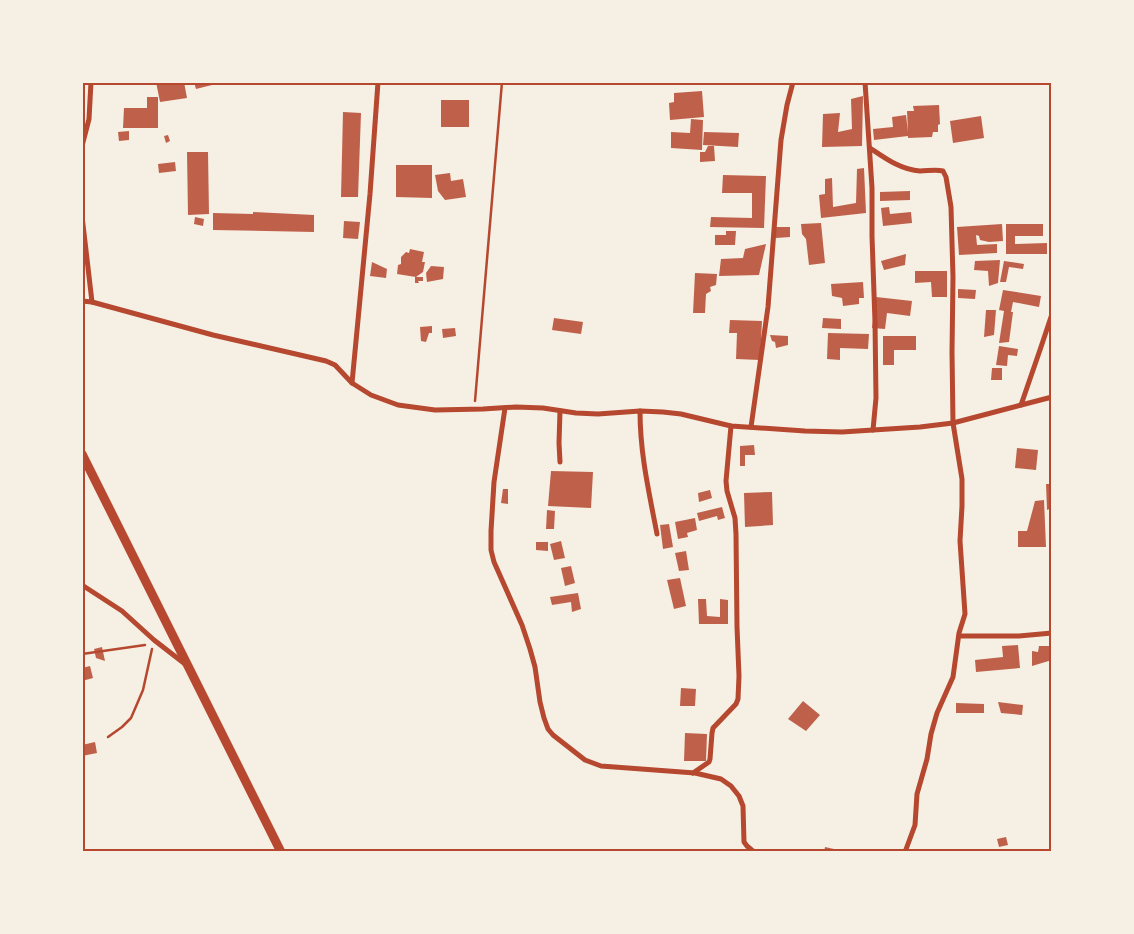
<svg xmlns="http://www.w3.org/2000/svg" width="1134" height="934" font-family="Overpass,sans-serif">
<rect width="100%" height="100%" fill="#f6efe4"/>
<g fill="#bf614a">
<path d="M156,82H184L187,98L160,102Z"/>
<path d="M194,82H220V83L196,89Z"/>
<path d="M702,91L704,117L670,120L669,103L674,102V93Z"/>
<path d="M863,96L862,146L822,147L823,114L840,113L838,132L852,129L851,99Z"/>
<path d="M147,97H158V128H123L124,108H147Z"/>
<rect x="441" y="100" width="28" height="27"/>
<path d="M939,105L940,124L938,125V132H933L932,137L908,138V136L874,140L873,129L893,127L892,117L906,115L908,132L907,111H914L913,106Z"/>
<path d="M343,112L361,113L358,197H341Z"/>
<path d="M981,116L984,138L953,143L950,121Z"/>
<path d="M691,119L703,120L702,150L671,148V132L690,133Z"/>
<path d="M129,131V140L119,141L118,132Z"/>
<path d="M704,132L739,133L738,147L703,145Z"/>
<path d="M168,135L170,141L166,143L164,136Z"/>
<path d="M708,146H714L715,161L700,162V152H705Z"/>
<path d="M187,152H208L209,214L188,215Z"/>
<path d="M175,162L176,171L159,173L158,164Z"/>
<path d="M396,165H432V198L396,197Z"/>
<path d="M864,168L866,213L821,218L819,195L825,194V179L832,178L833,207L856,203L857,169Z"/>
<path d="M450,173L451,181L463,179L466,197L445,200L438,191L435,175Z"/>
<path d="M723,175L766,176L764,228L710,227L711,217L752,218V193H722Z"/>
<path d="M910,191V200L880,201V192Z"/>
<path d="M889,207L890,214L911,212L912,223L883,226L881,208Z"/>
<path d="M253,212L314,215V232L213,230V213L253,214Z"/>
<path d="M195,217L204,219L203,226L194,224Z"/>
<path d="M344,221L360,222L358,239L343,238Z"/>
<path d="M821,223L825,263L809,265L806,239L802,234L801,224Z"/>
<path d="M1002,224L1003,241L989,242L980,240L979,236L976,235L977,245L997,244V253L959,255L957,227Z"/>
<path d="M1006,224H1043V236H1015V244L1047,243V254H1006Z"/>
<path d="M775,227H790V237L776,238Z"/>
<path d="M726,231H736L735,245H715V235H726Z"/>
<path d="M766,244L759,275L719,276L721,259L743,258L745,249Z"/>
<path d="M410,249L424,252L422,262H425L423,272L416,277L397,274L398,265L401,264V257L406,252L409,253Z"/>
<path d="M906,254L905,265L884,270L881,261Z"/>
<path d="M1000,260L998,283L989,286L988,271L974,270L975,261Z"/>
<path d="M1004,261L1024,264L1023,269L1009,267L1006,282H1000Z"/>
<path d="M372,262L387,269L386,278L370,276Z"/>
<path d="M431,266L444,267L443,279L427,282L426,273Z"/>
<path d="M915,271H947V297H932L931,282L915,283Z"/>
<path d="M695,273L717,274L716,285L710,287L711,291L706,294L705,313H693Z"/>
<path d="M415,277H423V281H418L419,283H415Z"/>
<path d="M863,282L864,298H859V304L843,306L842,298L832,296L831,284Z"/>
<path d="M958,289L976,290L975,299L958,298Z"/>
<path d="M1003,290L1041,296L1039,307L1013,302L1011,312H1013L1009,342L999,343L1004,311L999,310Z"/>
<path d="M876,297L912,301L910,316L887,313L885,329L872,328Z"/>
<path d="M986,310H996L994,335L984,337Z"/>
<path d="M554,318L583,322L581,334L552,330Z"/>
<path d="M823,318L841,319V329L822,328Z"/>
<path d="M730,320L762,321L760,360L736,359L737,333H729Z"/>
<path d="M432,326V333H429L426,342L421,341L420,327Z"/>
<path d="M455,328L456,336L443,338L442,329Z"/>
<path d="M828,333L869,334L868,349L840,348V360L827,359Z"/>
<path d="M770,335L788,336V345L776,348L775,342L772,341Z"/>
<path d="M883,336H916V350H894V365H883Z"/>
<path d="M999,346L1018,349L1017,356L1008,355L1007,366L996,365Z"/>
<path d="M992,368H1002V380H991Z"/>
<path d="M754,445L755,455H745V466H740V446Z"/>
<path d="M1017,448L1038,450L1036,470L1015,468Z"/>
<path d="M551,471L593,472L591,508L548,506Z"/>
<path d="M1046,484H1052V508L1047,510Z"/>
<path d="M503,489H508V504L501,503Z"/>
<path d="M710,490L712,498L699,502L698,493Z"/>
<path d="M772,492L773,525L745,527L744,493Z"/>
<path d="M1044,500L1046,547H1018V531H1027L1035,501Z"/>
<path d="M722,507L725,518L718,520L717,516L699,521L697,513Z"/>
<path d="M547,510L555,511L554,529H546Z"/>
<path d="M695,518L697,530L687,533L688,537L678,539L675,522Z"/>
<path d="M669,524L673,547L663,549L660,525Z"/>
<path d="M561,541L565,558L554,560L550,544Z"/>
<path d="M536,542H548V551L536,550Z"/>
<path d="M686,551L689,570L679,571L675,553Z"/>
<path d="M571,566L575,583L565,586L561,568Z"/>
<path d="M680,578L686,606L674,609L667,580Z"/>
<path d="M578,593L581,609L572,612L571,602L552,605L550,597Z"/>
<path d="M698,599H706L707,616L720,617V599L728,600V624H699Z"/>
<path d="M1018,645L1020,668L976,672L975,660L1003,657L1002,646Z"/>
<path d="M1039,646H1052V660L1032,666V651L1038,652Z"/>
<path d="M102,647L105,661L96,658L94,649Z"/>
<path d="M90,666L93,678L82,681V668Z"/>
<path d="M681,688L696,689L695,706H680Z"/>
<path d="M803,701L820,715L806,731L788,719Z"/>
<path d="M998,702L1023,705L1022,715L1001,713Z"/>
<path d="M956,703L984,704V713H956Z"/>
<path d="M685,733L707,734L706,761H684Z"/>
<path d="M95,742L97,753L82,756V745Z"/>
<path d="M1006,837L1008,845L999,847L997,839Z"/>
<path d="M825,847L843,851V852H824Z"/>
</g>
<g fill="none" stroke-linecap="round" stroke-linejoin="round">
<g stroke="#b5482f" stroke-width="2.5">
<path d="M475,401L502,82"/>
<path d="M82,654L145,645"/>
<path d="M108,737L122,727L131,718L143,690L152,649"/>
</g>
<g stroke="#b5482f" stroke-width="5">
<path d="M865,82L872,188V236L875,322L876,398L873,430"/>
<path d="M82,146L89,119L91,82"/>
<path d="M870,148C885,158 901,170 920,171C928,171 935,169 943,171L946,177L951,207L953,277L952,352L953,423L962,479V506L960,541L965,614L959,633L953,677L937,713L931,734L927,759L917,794L915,825L905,852"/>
<path d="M82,216L92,302"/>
<path d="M82,301L92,302L213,335L326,361L335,365L352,383L371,395L398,405L435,410L483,409L516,407L543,408L576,413L598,414L640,411L663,412L681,414L731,426L805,431L842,432L920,427L953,423L1052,397"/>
<path d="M352,383L370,194L378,82"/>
<path d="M1021,405L1041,347L1052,314"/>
<path d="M505,408L494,482L491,531V550L494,562L522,625L530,649L535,667L540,702L544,718L548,729L553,735L585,760L601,766L695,773L721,779L731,786L739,796L743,806L744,842L747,846L754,852"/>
<path d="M560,411L559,443L560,462"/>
<path d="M640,411C640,454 649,492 657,534"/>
<path d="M751,427L768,307L781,140L787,105L793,82"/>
<path d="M82,585L122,611L154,640L185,664"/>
<path d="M959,636H1019L1052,633"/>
<path d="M693,773L709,762L710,759L712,733L713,728L736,704L738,699L739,676L737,627L736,534L735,518L727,491L726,481L731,426"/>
</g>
<path stroke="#b5482f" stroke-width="9" d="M82,454L281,852"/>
</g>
<rect width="1134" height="934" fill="none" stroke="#f6efe4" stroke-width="168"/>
<rect x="84" y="84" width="966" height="766" fill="none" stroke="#b5482f" stroke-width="2"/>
</svg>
